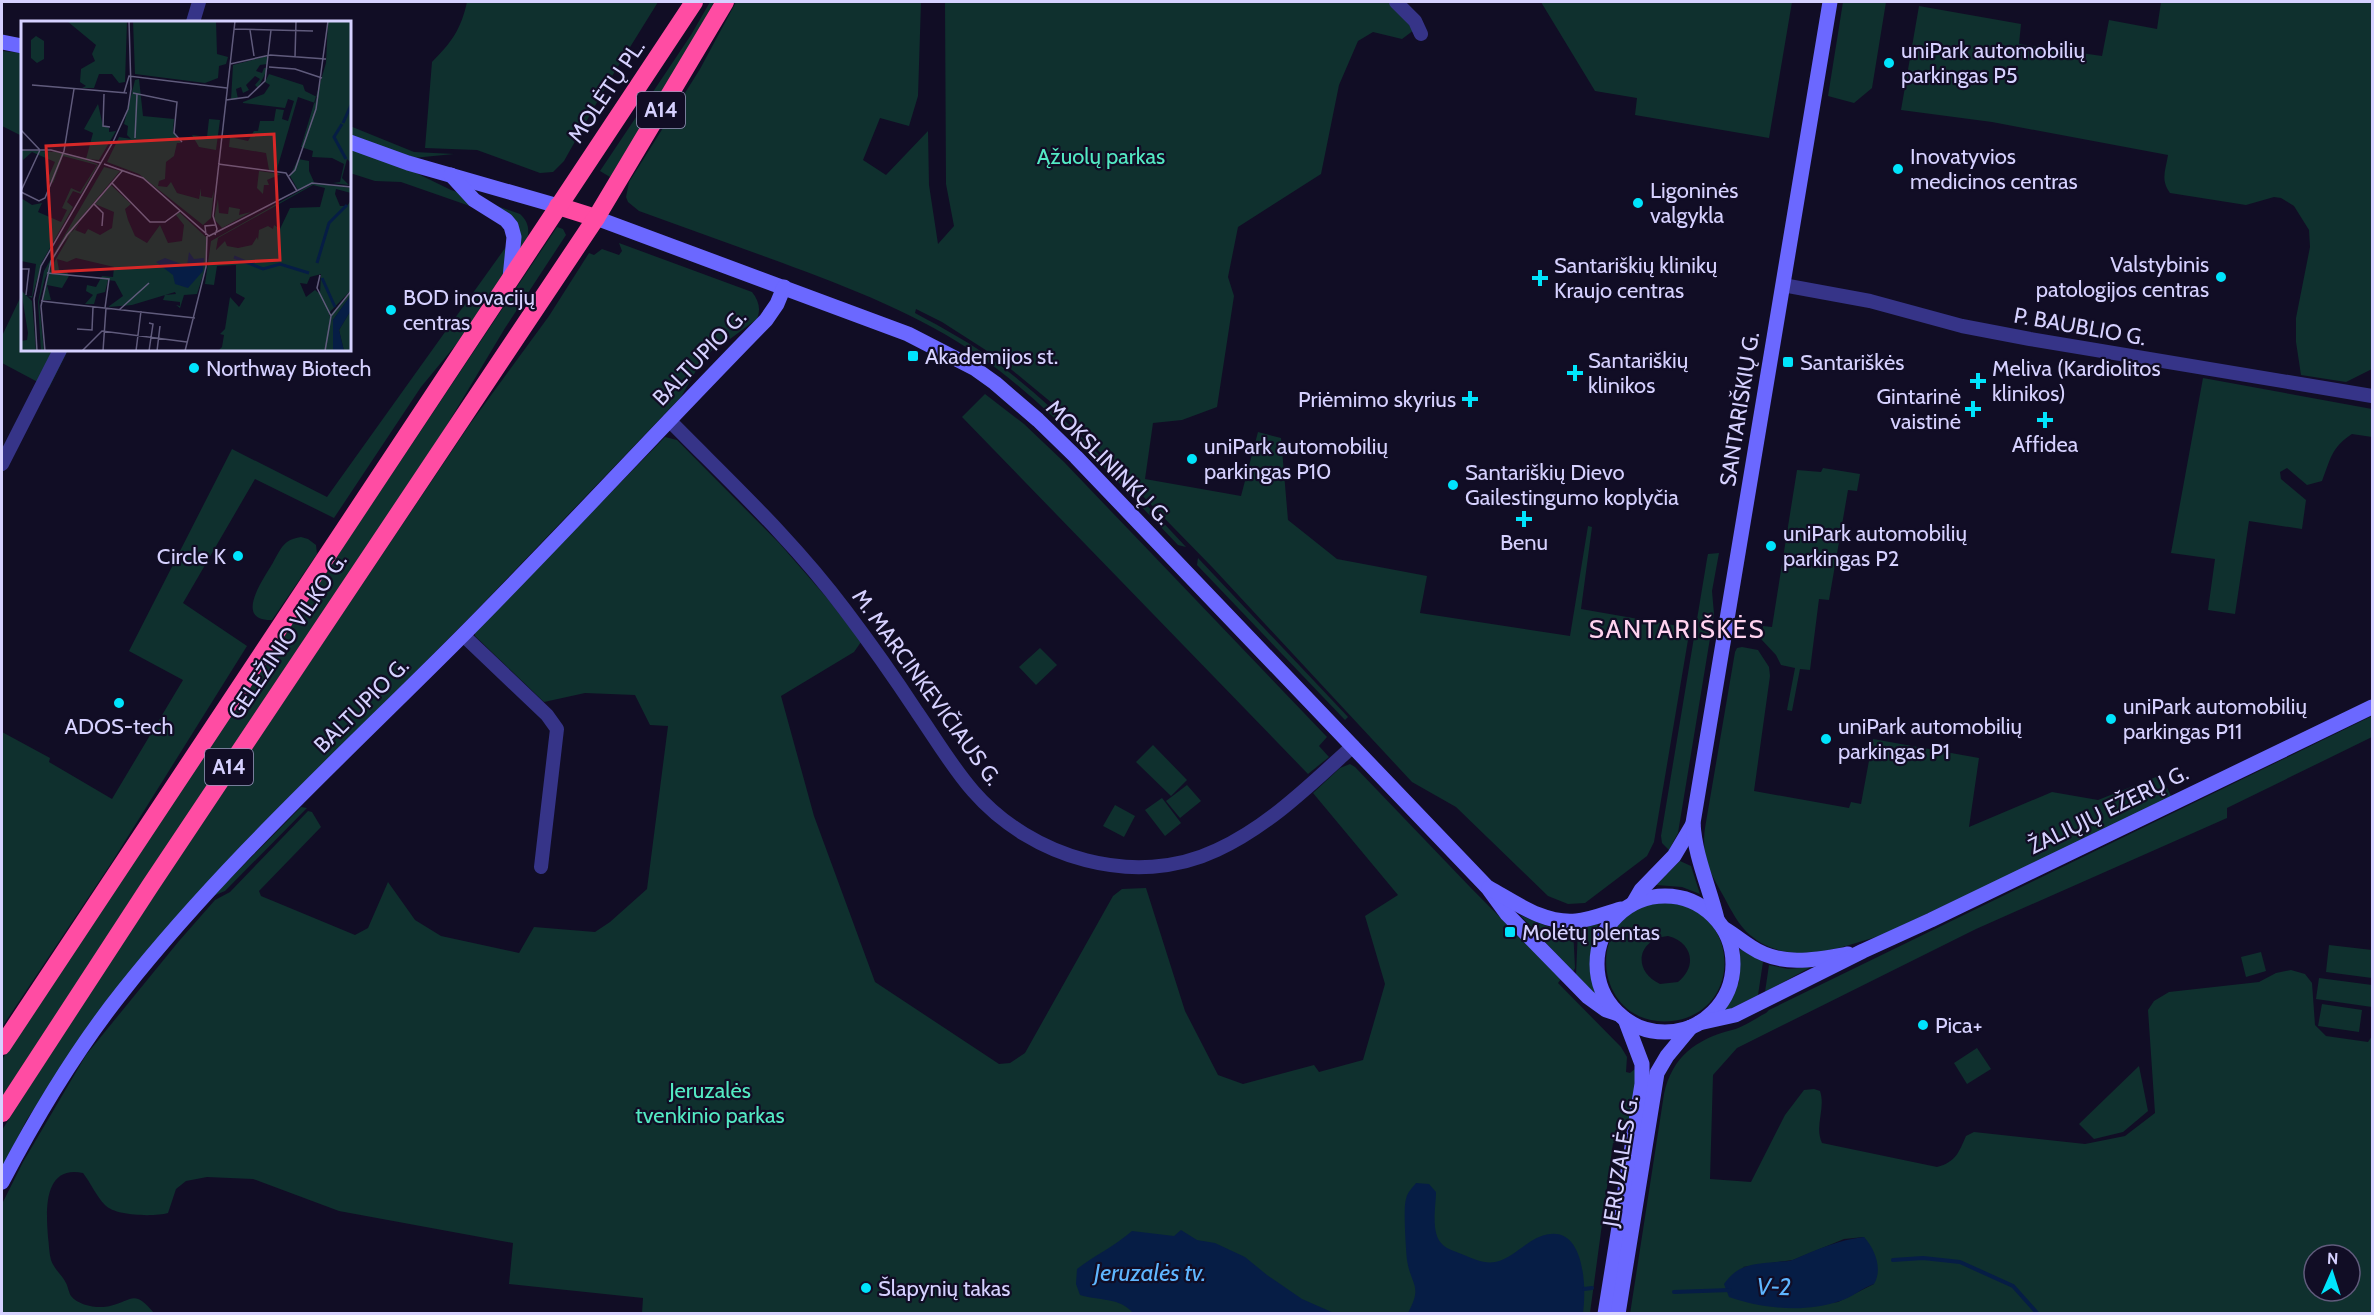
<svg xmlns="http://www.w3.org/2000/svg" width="2374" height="1315" font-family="Cabin,sans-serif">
<rect width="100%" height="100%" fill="#110d25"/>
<g fill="#0f302e" fill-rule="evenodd">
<path d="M467,2H658L609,81L564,161L553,172L540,173L477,150L425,148L432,62C452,42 461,29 467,2Z"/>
<path d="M710,2H714L680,64L610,177L600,171L691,35Z"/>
<path d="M736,2H921L918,96L909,126L880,118L863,160L886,175L928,131L929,185L938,244L954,226L946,184L945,2H1389L1414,30L1402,39L1373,32L1358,41L1339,85L1321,174L1238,227L1228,277L1234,296L1217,407L1182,420L1153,423L1145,479L1241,496L1258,432L1281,438L1288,520L1337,559L1427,576L1420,613L1570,636L1588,526L1592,527L1581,609L1690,628L1654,842L1647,856L1585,903L1568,904L1548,896L1456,807L1412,782L1213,568L1052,403L995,356L942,322L916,309L915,313C943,328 971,343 997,363C1067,415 1126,484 1186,547L1178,545C1115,480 1055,410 981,357C919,314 850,288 780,262C733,245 686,228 639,211L628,202L626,197L629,182L700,69Z"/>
<path d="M1541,2H1792L1769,138L1635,115L1637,98L1595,91Z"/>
<path d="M1843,2H1886L1872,88L1854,103L1828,96Z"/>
<path d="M2161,2H2372V369L2346,382L2301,375L2296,342V318L2310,247L2309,230L2294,206L2281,198L2274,197L2246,205L2170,193C2160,180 2166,169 2168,155L1992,122L1901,110L1919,6L2021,24L2019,44L2102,56L2109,20L2157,29Z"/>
<path d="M2,51L22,53V136L2,126Z"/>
<path d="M350,126L414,152L454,154L413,158L350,136Z"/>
<path d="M350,149L408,169L451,190L520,214C529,222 530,231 526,242L468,330L421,387L334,518L255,479L183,603L247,646L112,862L2,1027V732L50,758L49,762L112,799L183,680L129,651L232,449L327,497L518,230L516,222L401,182L375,181L350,173Z"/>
<path d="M557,227L563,229L566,235L505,328L441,435L2,1097V1060L11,1044Z"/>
<path d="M619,243L752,292C759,301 761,309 757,319L730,339L727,334L701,362L681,397L474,613L295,793L71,1053L26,1121L2,1169V1130L106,967L363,583L470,424L549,316L589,253L594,255L602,249L619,255L622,251Z"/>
<path d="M22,294V350H68L49,388L2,363V336Z"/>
<path d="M2203,378L2372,409V437L2352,434C2331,448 2331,458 2322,481L2307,485L2287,468L2280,472L2281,479L2306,500L2302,529L2249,521L2235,614L2208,610L2215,559L2171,553Z"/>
<path d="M985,394L1024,424L1064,462L1327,737L1319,746L1329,757L1308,774L962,417Z"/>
<path d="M665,437L677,440L780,544L827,598L861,642L854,652L781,696L814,816L875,982L999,1064L1010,1063L1025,1053L1113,896L1122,889L1146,888L1185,1011L1218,1075L1243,1084L1314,1065L1319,1072L1363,1060L1385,984L1365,916L1398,895L1313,793L1340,768L1350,764L1355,767L1471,888L1561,979L1558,983L1621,1047L1627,1057L1626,1072L1630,1073L1635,1069C1639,1094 1630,1121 1620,1143H1613L1590,1313H642L643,1298L509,1284L513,1243L339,1211L253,1179L207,1177L186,1181L176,1189L168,1213C154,1217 115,1216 105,1205C96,1196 91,1183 83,1173C43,1165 46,1211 48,1237C49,1244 49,1253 51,1260C54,1269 62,1275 66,1283C68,1287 69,1293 71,1296C79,1306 99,1309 110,1306C133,1300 134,1289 154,1313H2V1204L23,1162L86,1055L179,941L215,900L230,892L308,811L312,812L321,827L259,891L261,896L355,935L368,928L388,882L415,920L441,936L519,953L534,927L595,932L610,922L647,889L668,726L650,725L635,695L585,693L544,702L475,636V632Z"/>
<path d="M1823,468L1860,474L1857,491L1848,490L1829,600L1819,599L1810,670L1800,669L1792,711L1787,710L1795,668L1781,665L1776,655L1761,639L1763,626L1772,627L1797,470L1821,472Z"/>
<path d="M301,537L308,539L316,545L317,554L272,620C234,621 262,581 271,566C276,558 280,547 287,542C291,539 296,538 301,537Z"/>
<path d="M1719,553L1712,591L1714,614L1678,833L1669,850L1662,843L1661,836L1707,559L1708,554Z"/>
<path d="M1198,558L1348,717L1345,720L1197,565Z"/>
<path d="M1742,647L1758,650L1769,667L1770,676L1754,791L1849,808L1851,802L1861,804L1873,739L1979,758L1969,827L2052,792L2098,800L2161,775L2172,798L1882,935C1840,948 1789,968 1750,935C1739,926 1731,910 1724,897C1710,872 1701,858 1705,828L1735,652L1737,648Z"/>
<path d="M1040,648L1057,665L1036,685L1019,667Z"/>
<path d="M2372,716V737L2227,808V818L1976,929L1737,1048L1713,1075L1710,1179L1751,1182L1785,1115L1804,1090L1814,1089L1820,1091C1826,1109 1814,1126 1822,1143L1937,1167C1956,1162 1959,1152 1966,1136L1974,1132L2085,1144L2125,1136L2155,1113L2148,1010L2154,1001L2169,992L2259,982L2276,973L2291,970L2305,974L2312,983L2315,1025L2326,1036L2368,1042L2372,1036V1313L1630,1314L1664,1094C1672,1057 1696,1039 1732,1030C1744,1027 1756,1018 1766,1013L1769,1010ZM1864,1237L1874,1284L1838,1302L1793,1308L1743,1267L1793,1260L1844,1239ZM2314,1255H2350V1291H2314Z"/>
<path d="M1153,745L1187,780L1171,796L1136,762Z"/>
<path d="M1187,785L1201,801L1180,818L1166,801Z"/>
<path d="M1162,798L1181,823L1165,836L1145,810Z"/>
<path d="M1115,805L1135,816L1124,837L1103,826Z"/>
<path d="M301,807L307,808L225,891L213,896Z"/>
<path d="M1680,861L1691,866L1700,894L1682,887L1656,885Z"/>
<path d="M1663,902C1743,906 1744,1013 1672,1021C1593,1029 1579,912 1663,902ZM1668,936C1692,942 1698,966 1678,982L1660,984C1632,971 1637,939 1668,936Z"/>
<path d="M1520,915L1549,927L1573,928L1575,968L1573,972Z"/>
<path d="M1598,924C1589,955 1588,963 1596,995L1576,975L1578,929Z"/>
<path d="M2329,945L2372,950V978L2326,972Z"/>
<path d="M1740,949L1763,962L1758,995L1726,1011L1724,1009L1739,982Z"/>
<path d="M2261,952L2266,971L2246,977L2241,957Z"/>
<path d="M1769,965L1788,969L1811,967L1765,992Z"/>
<path d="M2319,978L2372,985V1007L2316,999Z"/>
<path d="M2322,1004L2362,1010L2359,1032L2318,1026Z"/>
<path d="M1977,1048L1991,1069L1967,1084L1954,1063Z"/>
<path d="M2139,1066L2148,1111L2123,1132L2094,1139L2079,1124Z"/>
</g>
<g fill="#061d45">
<path d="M1416,1183L1429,1184L1436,1192C1436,1207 1430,1234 1443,1245C1448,1250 1458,1252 1464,1255C1473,1259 1485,1264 1495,1262C1512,1259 1524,1243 1539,1237C1584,1218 1587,1285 1583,1313H1408C1423,1285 1411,1286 1407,1260C1406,1250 1403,1208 1406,1199C1407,1193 1412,1188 1416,1183Z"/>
<path d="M1181,1230L1197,1240L1215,1243L1245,1257L1267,1275L1302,1299L1334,1313H1133C1120,1297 1098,1301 1080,1295L1076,1284L1077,1269C1095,1255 1115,1246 1132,1231L1174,1236Z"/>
<path d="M1864,1237C1875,1249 1883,1269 1874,1284C1862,1288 1853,1297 1840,1301C1805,1313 1763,1309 1729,1297L1724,1284C1738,1264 1753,1264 1776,1262C1782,1261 1789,1262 1795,1259C1818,1249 1838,1240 1864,1237Z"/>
</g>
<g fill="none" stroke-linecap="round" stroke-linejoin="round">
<g stroke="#061d45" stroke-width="4">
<path d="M1893,1260L1923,1258L1960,1262L2013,1286L2038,1314"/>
<path d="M1584,1289L1592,1288"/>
<path d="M1674,1292L1730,1290"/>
</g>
<g stroke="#363488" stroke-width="14">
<path d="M1396,2L1415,21L1421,34"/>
<path d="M193,22L199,2"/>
<path d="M1783,285L1870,301L1962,326L2030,339L2372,396"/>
<path d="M669,420C730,482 793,540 845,610C870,643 894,677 917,712C935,738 952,767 973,791C1031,858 1135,889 1217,850C1269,826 1311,784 1353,746"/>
<path d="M2,464L60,350"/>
<path d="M463,635L547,715L557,729L541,867"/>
</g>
<g stroke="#6b68ff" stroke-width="15">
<path d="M2,42L22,46"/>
<path d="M350,142L408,163L558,206"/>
<path d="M451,175L474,200L506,220L511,226L514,237L510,278"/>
<path d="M596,218L908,334L974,368L995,383L1038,420L1076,457L1488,888L1507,914L1588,997L1606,1010L1618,1014"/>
<path d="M1489,888C1516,903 1544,924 1576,921C1591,920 1606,913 1621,909"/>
<circle cx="1665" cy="964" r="68"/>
<path d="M1634,902L1641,890L1674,856L1693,824"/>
<path d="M1717,919C1709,886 1695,857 1693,823L1830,2"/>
<path d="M1723,928C1733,934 1742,941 1751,947C1781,967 1815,960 1848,954"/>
<path d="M1699,1023L1735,1015L1863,951L1931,920L2372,707"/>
<path d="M2,1182C37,1115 76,1050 123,991C221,867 340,758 452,646C558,540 660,428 766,320L777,304L784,287"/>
<path d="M1605,1314L1642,1084V1064L1625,1019"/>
<path d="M1618,1314L1657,1073L1667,1056L1691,1027"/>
</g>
<g stroke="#ff4ca3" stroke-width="18">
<path d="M558,206L596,218"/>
<path d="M2,1046L694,2"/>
<path d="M2,1113L150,886L596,218L725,2"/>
</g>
</g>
<g fill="#00e4fc" stroke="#110d25" stroke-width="2">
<circle cx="1889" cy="63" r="6"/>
<circle cx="1898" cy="169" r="6"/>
<circle cx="1638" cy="203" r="6"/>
<circle cx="2221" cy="277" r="6"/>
<path d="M1537 269h6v6h6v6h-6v6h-6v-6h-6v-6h6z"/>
<circle cx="391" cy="310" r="6"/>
<rect x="907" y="350" width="12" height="12" rx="3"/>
<rect x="1782" y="356" width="12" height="12" rx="3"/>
<circle cx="194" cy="368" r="6"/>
<path d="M1572 364h6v6h6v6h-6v6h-6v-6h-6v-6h6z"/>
<path d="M1975 372h6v6h6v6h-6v6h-6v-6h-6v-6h6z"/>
<path d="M1467 390h6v6h6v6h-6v6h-6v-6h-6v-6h6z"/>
<path d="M1970 400h6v6h6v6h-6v6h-6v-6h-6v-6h6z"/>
<path d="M2042 411h6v6h6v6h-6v6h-6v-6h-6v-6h6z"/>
<circle cx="1192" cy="459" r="6"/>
<circle cx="1453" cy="485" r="6"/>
<path d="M1521 510h6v6h6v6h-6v6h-6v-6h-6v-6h6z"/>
<circle cx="1771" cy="546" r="6"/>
<circle cx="238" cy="556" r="6"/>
<circle cx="119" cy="703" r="6"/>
<circle cx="2111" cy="719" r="6"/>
<circle cx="1826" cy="739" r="6"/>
<rect x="1504" y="926" width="12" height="12" rx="3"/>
<circle cx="1923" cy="1025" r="6"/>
<circle cx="866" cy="1288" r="6"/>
</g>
<g text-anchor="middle" stroke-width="4.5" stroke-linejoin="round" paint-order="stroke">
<g fill="#110d25" stroke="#9b96be" stroke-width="1.5">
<rect x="637" y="92" width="48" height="36" rx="4.5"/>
<rect x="205" y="749" width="48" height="36" rx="4.5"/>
</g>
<g font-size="21" font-weight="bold" fill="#d6d1ff">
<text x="661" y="117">A14</text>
<text x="229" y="774">A14</text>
</g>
<g font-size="22" fill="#d6d1ff" stroke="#110d25" text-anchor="start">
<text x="1901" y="58">uniPark automobilių<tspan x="1901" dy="25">parkingas P5</tspan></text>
<text x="1910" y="164">Inovatyvios<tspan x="1910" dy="25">medicinos centras</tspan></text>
<text x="1650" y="198">Ligoninės<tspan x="1650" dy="25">valgykla</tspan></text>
<text x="2209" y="272" text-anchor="end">Valstybinis<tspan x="2209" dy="25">patologijos centras</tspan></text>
<text x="1554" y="273">Santariškių klinikų<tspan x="1554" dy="25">Kraujo centras</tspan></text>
<text x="403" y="305">BOD inovacijų<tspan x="403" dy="25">centras</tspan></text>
<text x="925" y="364">Akademijos st.</text>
<text x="1588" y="368">Santariškių<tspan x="1588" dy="25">klinikos</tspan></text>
<text x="1800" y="370">Santariškės</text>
<text x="206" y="376">Northway Biotech</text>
<text x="1992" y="376">Meliva (Kardiolitos<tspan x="1992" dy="25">klinikos)</tspan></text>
<text x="1961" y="404" text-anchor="end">Gintarinė<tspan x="1961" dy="25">vaistinė</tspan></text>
<text x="1456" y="407" text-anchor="end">Priėmimo skyrius</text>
<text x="2045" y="452" text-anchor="middle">Affidea</text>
<text x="1204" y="454">uniPark automobilių<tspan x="1204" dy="25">parkingas P10</tspan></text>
<text x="1465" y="480">Santariškių Dievo<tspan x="1465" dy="25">Gailestingumo koplyčia</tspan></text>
<text x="1783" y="541">uniPark automobilių<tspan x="1783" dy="25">parkingas P2</tspan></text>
<text x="1524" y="550" text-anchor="middle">Benu</text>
<text x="226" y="564" text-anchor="end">Circle K</text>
<text x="2123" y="714">uniPark automobilių<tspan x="2123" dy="25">parkingas P11</tspan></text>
<text x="119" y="734" text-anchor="middle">ADOS-tech</text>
<text x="1838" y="734">uniPark automobilių<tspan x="1838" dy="25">parkingas P1</tspan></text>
<text x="1522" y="940">Molėtų plentas</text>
<text x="1935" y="1033">Pica+</text>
<text x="878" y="1296">Šlapynių takas</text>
</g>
<g font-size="22" fill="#d6d1ff" stroke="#110d25">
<text transform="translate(606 91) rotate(-56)" y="8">MOLĖTŲ PL.</text>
<text transform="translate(2080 326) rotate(10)" y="8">P. BAUBLIO G.</text>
<text transform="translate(699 357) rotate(-46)" y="8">BALTUPIO G.</text>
<text transform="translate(1739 409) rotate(-81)" y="8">SANTARIŠKIŲ G.</text>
<text transform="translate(1109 462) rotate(45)" y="8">MOKSLININKŲ G.</text>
<text transform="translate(287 636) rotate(-56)" y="8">GELEŽINIO VILKO G.</text>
<text transform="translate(927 687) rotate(54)" y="8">M. MARCINKEVIČIAUS G.</text>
<text transform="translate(361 705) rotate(-45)" y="8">BALTUPIO G.</text>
<text transform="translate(2108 809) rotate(-26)" y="8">ŽALIŲJŲ EŽERŲ G.</text>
<text transform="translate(1620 1161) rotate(-81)" y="8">JERUZALĖS G.</text>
</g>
<g font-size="22" fill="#53e9c3" stroke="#110d25">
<text x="1101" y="164">Ąžuolų parkas</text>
<text x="710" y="1098">Jeruzalės<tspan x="710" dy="25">tvenkinio parkas</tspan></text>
</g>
<g font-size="24" font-style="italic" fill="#5fb6ff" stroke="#110d25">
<text x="1150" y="1281">Jeruzalės tv.</text>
<text transform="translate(1774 1287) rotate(1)" y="8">V-2</text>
</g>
<g font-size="26" letter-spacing="1.5" fill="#ffd3ef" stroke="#110d25">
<text x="1677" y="638">SANTARIŠKĖS</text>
</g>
</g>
<g transform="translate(21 21)">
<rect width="330" height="330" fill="#110d25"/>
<path d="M46,0H106L104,61L98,62L91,53H78L73,67H61L65,65L59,61L60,48L74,40L71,33L75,24ZM112,0H195L196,33L207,36L205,43L198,45L197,57L184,62L114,53ZM307,0H330V142L326,138L321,157L328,164L312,162L319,161L323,143L311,137L291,136L292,130L280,126L305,42ZM15,15L23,20V38L16,42L10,37V19ZM247,35L246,43L239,44L235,50L241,52L243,47H247L237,67L234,64L239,58L234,55L225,64L228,69L222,72L220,66L215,68L217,78L210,79L212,44ZM248,53L282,64L284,70L296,76L294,82L277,76L256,148L252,150L248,149L245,132L208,126L209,116L227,120L233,110H237L239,100H253L255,88L263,89L261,98L267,100L273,80L267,78L264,87L222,82V81L243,73L249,64L244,61ZM118,58L122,95L153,98L152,110L160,122H156L153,135L145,141L144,158L138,160L137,165L146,166L150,161L156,172L178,178L180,167V175L191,177L193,169L190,197L182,204L118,153L86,141L98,116L110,118L106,114L107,105L103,103L114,59ZM77,83L82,105L88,107V111L95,110L78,139L65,138L72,112L63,108ZM188,98L199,99L195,129L178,126L171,114L186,116ZM0,129L35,131L65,139L76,143L77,144L60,173L52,170L46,181L52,186L21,241L11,277L7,275H11L15,243L0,240V177L11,184L21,182L17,191L40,201L46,189L41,187L50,167L59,171L76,144L42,135L32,162L26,159L34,141L11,131L2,139ZM277,138L288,140V150L293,161L277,169L269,155ZM83,146L99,150L57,200L24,257L18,281L23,330H20L17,281L23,250ZM238,150L260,153L246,159L248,164H243L242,173L236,167ZM293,162L330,167V172L315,168L314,173L319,185H326L330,179V269L308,292V295L330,271V274L312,299V330H197L201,326L203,314L199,313L204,308L209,276L218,286L224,277L215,272V244L196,245L193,264L184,263L190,220ZM292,164L304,167L299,186L269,187L259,208L253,204L252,208L247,205L238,209L237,219L236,216L231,224L217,227L206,225L204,220L195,229L197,217ZM300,253L299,273L294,269L285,276L279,262L286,263L289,256ZM90,164L110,183L104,188L107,199L114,215L126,222L139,204L147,222L161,220L163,204L155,194L158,191L186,217L184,248L176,273L163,274L159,287L155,284L159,285V281L142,279L144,274L155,273L154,271L111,284L87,286L102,275L94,260L87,259L84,271L76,273L73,283H64L72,274L65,270L66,264L75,266L81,255L92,256L93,246L55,237L46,241L36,238L38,249H45L48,255L41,267L26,264L30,279H22L28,248L39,226L59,201L54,209L64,213L67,208L79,214L91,207L93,191L74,183ZM197,178L198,192L207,193L208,186L219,188L218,194L230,191L201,207L193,198ZM0,269L11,280L15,330H0V320L6,319L7,312ZM330,289V330H323L318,309Z" fill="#0f302e" fill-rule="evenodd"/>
<path d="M168,231L173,238L183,237L182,250L167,267L154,263L152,254L135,241L144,237L166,245ZM330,274V289L318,309L323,330H312V299Z" fill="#061d45"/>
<path fill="none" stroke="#061d45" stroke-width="3" d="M322,102L330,84M321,103L313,116L325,138M213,236L242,248L259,243L288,252M296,242L308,202L326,184M301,257L314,286"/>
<path fill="none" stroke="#605b7c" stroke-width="1.5" d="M213,8L292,10M229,9L233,35M249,34L305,38M274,36L275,0M209,43L249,34M248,46L274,48L301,57M11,64L106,72M103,72L108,55L206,67M112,72L156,81L153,112L161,121M83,73L82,105L89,106M205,79L227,76L244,60L250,9M0,109L19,129M114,117L116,73M0,129H30L80,142M83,143L122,157L188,215L291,162L330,166M197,143L265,152L276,170M268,155L274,149L295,88L307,0M91,162L129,201H144L159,190M0,170L19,129M0,171L18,180L24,177L43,130L53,68M73,183L82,192L81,205M185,214L184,205L194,204M194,214L196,208L192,195L214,0M0,248H8L5,274M26,252L88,258L84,287M299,254L296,267L310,295M20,280L174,297M98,289L128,262M128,302L132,303L128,330M56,308L71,309L72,286M16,330L13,278L20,245L92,121L107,88L110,68L108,0M24,330L20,285L30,240L46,214L102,149M61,330L81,310L166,321M82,330L85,287M115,330L120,290M136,330L139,305M164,330L185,246L186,215M304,330L310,295L330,270"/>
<path fill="#d62828" fill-opacity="0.15" stroke="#d62828" stroke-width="3" d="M253,113L259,239L32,251L25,125Z"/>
<rect width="330" height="330" fill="none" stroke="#d6d1ff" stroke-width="3"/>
</g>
<rect width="2374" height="1315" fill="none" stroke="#d6d1ff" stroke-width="6"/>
<g transform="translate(2332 1273) rotate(3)"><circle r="28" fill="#110d25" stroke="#605b7c" stroke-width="1.5"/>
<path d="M0-4.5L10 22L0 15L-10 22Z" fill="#00e4fc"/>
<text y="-9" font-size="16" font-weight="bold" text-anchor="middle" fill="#d6d1ff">N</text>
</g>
</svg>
